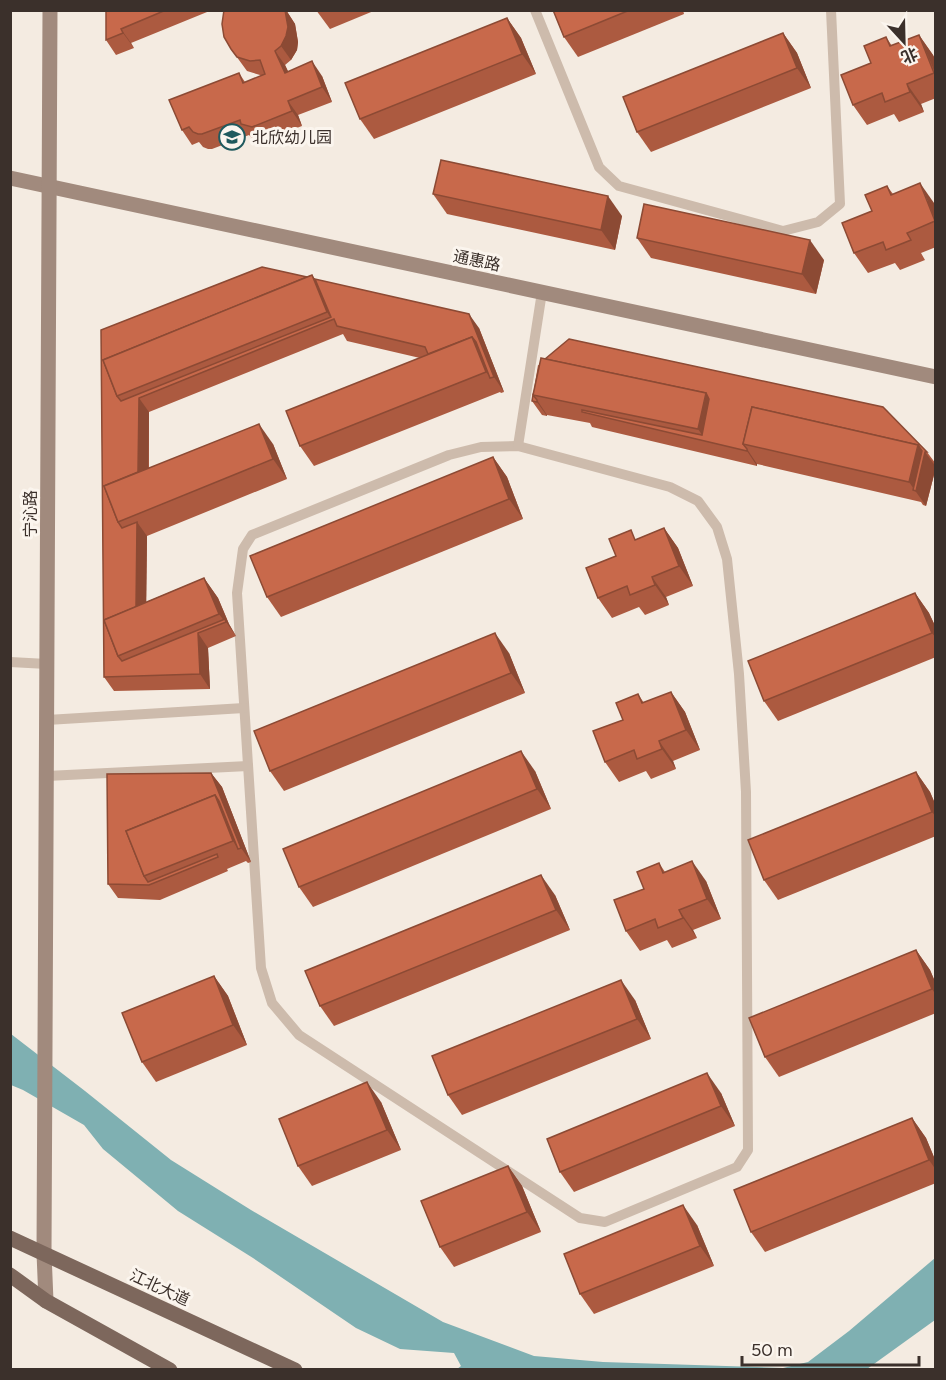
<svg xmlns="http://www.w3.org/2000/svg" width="946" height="1380" font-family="Figtree,'Noto Sans SC',sans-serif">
<rect width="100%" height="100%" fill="#f4ebe1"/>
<path fill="#7fb0b2" d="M11,1034L85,1091L171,1160L251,1210L443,1322L534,1356L603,1362L783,1368L808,1362L849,1331L935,1258V1320L867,1369H457L461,1366L454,1353L400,1349L356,1328L253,1258L178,1211L103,1149L84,1125L23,1090L11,1085Z"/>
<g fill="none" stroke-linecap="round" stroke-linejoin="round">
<g stroke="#cdbbac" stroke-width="10">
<path d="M535,10L599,167L619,186L783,231L818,222L840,204L831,10"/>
<path d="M518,446L670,487L698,501L717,527L727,559L739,674L746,792L748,1150L737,1167L605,1222L580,1218L299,1035L272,1003L261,968L237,593L243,549L252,535L449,455L481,447Z"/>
<path d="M518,446L542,292"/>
<path d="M10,662L47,664"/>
<path d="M47,720L244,708"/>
<path d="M47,776L248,766"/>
</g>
<g stroke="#a18a7d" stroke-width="15">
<path d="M10,178L936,377"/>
<path d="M46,1301L44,1253L50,10"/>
</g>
<g stroke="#7d675c" stroke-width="15">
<path d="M10,1238L295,1370"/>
<path d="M10,1275L46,1301L170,1370"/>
</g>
</g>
<g fill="#ac5a40">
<path d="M106,10H212L131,43L134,48L116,55L106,40Z"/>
<path d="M224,10H286L295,24L298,42L297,50L291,60L285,65L288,71L322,76L332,102L298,115L302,126L262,141L252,138L249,135L212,149H208L203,147L199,142L192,145L182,130L239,73L245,82L263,75H260L247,71L231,49Z"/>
<path d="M316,10H376L330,29Z"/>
<path d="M553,10H683L684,14L578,57L564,37Z"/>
<path d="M507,18L521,38L536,74L374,139L360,119Z"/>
<path d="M783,33L797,53L811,88L651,152L637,132Z"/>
<path d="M919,35L933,55L936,61V98L921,104L924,112L899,122L894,114L867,125L853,105L871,63L886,37L892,46Z"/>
<path d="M887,186L893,194L934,203L936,208V247L921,253L925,260L900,270L895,263L868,273L854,253L872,211Z"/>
<path d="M433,194L622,216L615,250L447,214Z"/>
<path d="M637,238L824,260L816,294L651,258Z"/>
<path d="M312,275L315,279L479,328L504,392L501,393L500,392L314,466L300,446L420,358L347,341L343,334L149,412V468L273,444L287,479L147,536L146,602L204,578L218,598L229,624L236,636L208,648L210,689L114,691L104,677L101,330Z"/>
<path d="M538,365L927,452L936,464V467L926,506L923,505L921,502L757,464V466L592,427L590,423L547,415V416L542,415L532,401Z"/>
<path d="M493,457L507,477L523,519L281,617L267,597Z"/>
<path d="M664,528L678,548L693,586L666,597L669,605L645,615L639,607L612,618L598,598L616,556L637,539Z"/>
<path d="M915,593L929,613L936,628V657L778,721L764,701Z"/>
<path d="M509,653L525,693L284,791L270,771Z"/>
<path d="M671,692L685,712L700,750L673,761L676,769L651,779L646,771L619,782L605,762L638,694L644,703Z"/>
<path d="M535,771L551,809L313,907L299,887Z"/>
<path d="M916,772L930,792L936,806V836L778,900L764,880Z"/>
<path d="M211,773L222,787L251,862L248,863L246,861L227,869L228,871L160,900L118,898L108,884Z"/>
<path d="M659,863L665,872L706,881L721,919L693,930L697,938L672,948L667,940L640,951L626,931L644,889Z"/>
<path d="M555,895L570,930L334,1026L320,1006Z"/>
<path d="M916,950L930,970L936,984V1013L779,1077L765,1057Z"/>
<path d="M214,976L228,996L247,1045L156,1082L142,1062Z"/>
<path d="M635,1000L651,1039L462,1115L448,1095Z"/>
<path d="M721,1093L735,1126L574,1192L560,1172Z"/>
<path d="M381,1102L401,1150L312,1186L298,1166Z"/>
<path d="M912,1118L926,1138L936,1162V1183L765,1252L751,1232Z"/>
<path d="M508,1166L522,1186L541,1232L454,1267L440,1247Z"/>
<path d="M697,1225L714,1266L594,1314L580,1294Z"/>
</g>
<g fill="#8c4a34">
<path d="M285,10H286L295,24L298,42L297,50L291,60L281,46Z"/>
<path d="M507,18L521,38L536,74L522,54Z"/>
<path d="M121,29L131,43L134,48L123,33Z"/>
<path d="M783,33L797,53L811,88L797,68Z"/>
<path d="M919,35L933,55L936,61V75Z"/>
<path d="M275,51L285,65L295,87L285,73Z"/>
<path d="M312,61L322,76L332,102L322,87Z"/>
<path d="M907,84L921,104L924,112L910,92Z"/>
<path d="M288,101L298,115L302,126L292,111Z"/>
<path d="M920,183L934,203L936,208V222Z"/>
<path d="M608,196L622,216L615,250L601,230Z"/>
<path d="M810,240L824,260L816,294L802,274Z"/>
<path d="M312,275L326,295L334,319L332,320L327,312Z"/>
<path d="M469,314L479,328L504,392L494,377L491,378L486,372L472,337Z"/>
<path d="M706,393L720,413L707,442L698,429Z"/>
<path d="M139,398L149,412L148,494L138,480Z"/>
<path d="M537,400L547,415V416L537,402Z"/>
<path d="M259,424L273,444L287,479L273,459Z"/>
<path d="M918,445L925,452L936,467L926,506L909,482Z"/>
<path d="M747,449L757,464V466L747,451Z"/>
<path d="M493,457L507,477L523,519L509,499Z"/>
<path d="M137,522L147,536L146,628L136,614Z"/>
<path d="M664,528L678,548L693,586L679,566Z"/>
<path d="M652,577L666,597L669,605L655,585Z"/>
<path d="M204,578L218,598L229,624L236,636L226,622H225L219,614Z"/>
<path d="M915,593L929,613L936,628V638L932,633Z"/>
<path d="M198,633L208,648L210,689L200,674Z"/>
<path d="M495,633L509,653L525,693L511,673Z"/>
<path d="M671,692L685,712L700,750L686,730Z"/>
<path d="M659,741L673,761L676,769L662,749Z"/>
<path d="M521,751L535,771L551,809L537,789Z"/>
<path d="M916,772L930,792L936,806V817L932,812Z"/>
<path d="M211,773L222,787L251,862L241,848L238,849L233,841L215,795Z"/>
<path d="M692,861L706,881L721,919L707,899Z"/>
<path d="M541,875L555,895L570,930L556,910Z"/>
<path d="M679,910L693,930L697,938L683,918Z"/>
<path d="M916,950L930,970L936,984V995L932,989Z"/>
<path d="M214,976L228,996L247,1045L233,1025Z"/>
<path d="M621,980L635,1000L651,1039L637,1019Z"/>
<path d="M707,1073L721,1093L735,1126L721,1106Z"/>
<path d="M367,1082L381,1102L401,1150L387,1130Z"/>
<path d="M912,1118L926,1138L936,1162V1170L929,1160Z"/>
<path d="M508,1166L522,1186L541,1232L527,1212Z"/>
<path d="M683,1205L697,1225L714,1266L700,1246Z"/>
</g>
<g fill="#c8694b" stroke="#8c4a34" stroke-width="1.5">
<path d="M106,10H166L121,29L123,33L106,40Z"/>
<path d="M224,10H285L288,27L286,36L281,46L275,51L285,73L312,61L322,87L288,101L292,111L252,127L241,124L240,120L202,134H198L193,132L189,127L182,130L169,100L239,73L243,83L265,74L260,60L250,61L237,57L231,49L224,37L222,24Z"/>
<path d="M553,10H630L564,37Z"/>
<path d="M507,18L522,54L360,119L345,83Z"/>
<path d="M783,33L797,68L637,132L623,97Z"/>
<path d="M919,35L934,73L907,84L910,92L885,102L882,93L853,105L841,75L871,63L864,46L886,37L890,46Z"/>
<path d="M441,160L608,196L601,230L433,194Z"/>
<path d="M920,183L935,221L907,233L911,240L886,250L883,242L854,253L842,223L872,211L865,195L887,186L891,195Z"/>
<path d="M644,204L810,240L802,274L637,238Z"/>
<path d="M262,267L307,277L103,360L117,396L121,401L331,317L315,279L469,314L494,377L490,378L476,342L472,337L428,354L425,347L337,326L334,319L139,398L138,472L104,486L118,522L122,528L137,522L136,607L104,620L118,656L122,661L225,619L226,622L198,633L200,674L104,677L101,330Z"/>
<path d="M312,275L327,312L117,396L103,360Z"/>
<path d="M472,337L486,372L300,446L286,411Z"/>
<path d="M569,339L883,407L927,452H925L916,491L913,490L922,451L918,445L752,407L743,444L747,449V451L582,412V410L702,435L709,399L706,393L545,359Z"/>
<path d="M541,358L706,393L698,429L533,395Z"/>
<path d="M533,395L537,400V402L532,401Z"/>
<path d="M752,407L918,445L909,482L743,444Z"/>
<path d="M259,424L273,459L118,522L104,486Z"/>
<path d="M493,457L509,499L267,597L250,556Z"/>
<path d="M664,528L679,566L652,577L655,585L630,595L627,586L598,598L586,568L616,556L609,539L631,530L635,540Z"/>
<path d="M204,578L219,614L118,656L104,620Z"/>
<path d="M915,593L932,633L764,701L748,661Z"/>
<path d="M495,633L511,673L270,771L254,731Z"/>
<path d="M671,692L686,730L659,741L662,749L637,759L634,750L605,762L593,731L623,720L616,703L638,694L642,703Z"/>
<path d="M521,751L537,789L299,887L283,849Z"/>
<path d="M916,772L932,812L764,880L748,840Z"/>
<path d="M211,773L241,848L238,849L219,801L215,795L126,831L144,876L148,882L217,854L218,857L149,885L108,884L107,774Z"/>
<path d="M215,795L233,841L144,876L126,831Z"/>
<path d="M692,861L707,899L679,910L683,918L658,928L655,919L626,931L614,900L644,889L637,872L659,863L663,873Z"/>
<path d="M541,875L556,910L320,1006L305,971Z"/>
<path d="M916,950L932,989L765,1057L749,1018Z"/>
<path d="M214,976L233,1025L142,1062L122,1013Z"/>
<path d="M621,980L637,1019L448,1095L432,1056Z"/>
<path d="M707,1073L721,1106L560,1172L547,1139Z"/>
<path d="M367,1082L387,1130L298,1166L279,1119Z"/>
<path d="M912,1118L929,1160L751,1232L734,1190Z"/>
<path d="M508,1166L527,1212L440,1247L421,1201Z"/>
<path d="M683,1205L700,1246L580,1294L564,1254Z"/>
</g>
<defs>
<g id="school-ring" transform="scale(1.35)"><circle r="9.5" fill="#fbf5ee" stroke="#1f5a5e" stroke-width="1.5"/><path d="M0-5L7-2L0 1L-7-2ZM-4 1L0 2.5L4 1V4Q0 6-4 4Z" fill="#1f5a5e"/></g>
</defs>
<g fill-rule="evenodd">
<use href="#school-ring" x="232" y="137"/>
</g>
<g text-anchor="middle" stroke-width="6" stroke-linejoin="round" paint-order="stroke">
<g font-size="16" fill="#3b302b" stroke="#fbf5ee" text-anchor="start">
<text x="252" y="143">北欣幼儿园</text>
</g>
<g font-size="16" fill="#3b302b" stroke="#fbf5ee">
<text transform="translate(477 260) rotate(12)" y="6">通惠路</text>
<text transform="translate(30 514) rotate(-90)" y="6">宁沁路</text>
<text transform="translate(160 1287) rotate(25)" y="6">江北大道</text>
</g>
</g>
<rect width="946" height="1380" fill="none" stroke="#3b302b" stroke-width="24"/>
<g transform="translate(904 42) rotate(158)" stroke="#fbf5ee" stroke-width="4.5" paint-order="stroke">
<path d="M0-4.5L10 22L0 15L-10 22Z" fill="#3b302b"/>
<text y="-9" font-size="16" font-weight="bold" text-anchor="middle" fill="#3b302b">北</text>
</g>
<path d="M742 1356v9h177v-9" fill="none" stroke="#3b302b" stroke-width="3"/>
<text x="751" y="1356" font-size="18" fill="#3b302b" stroke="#fbf5ee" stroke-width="4.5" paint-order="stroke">50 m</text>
</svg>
